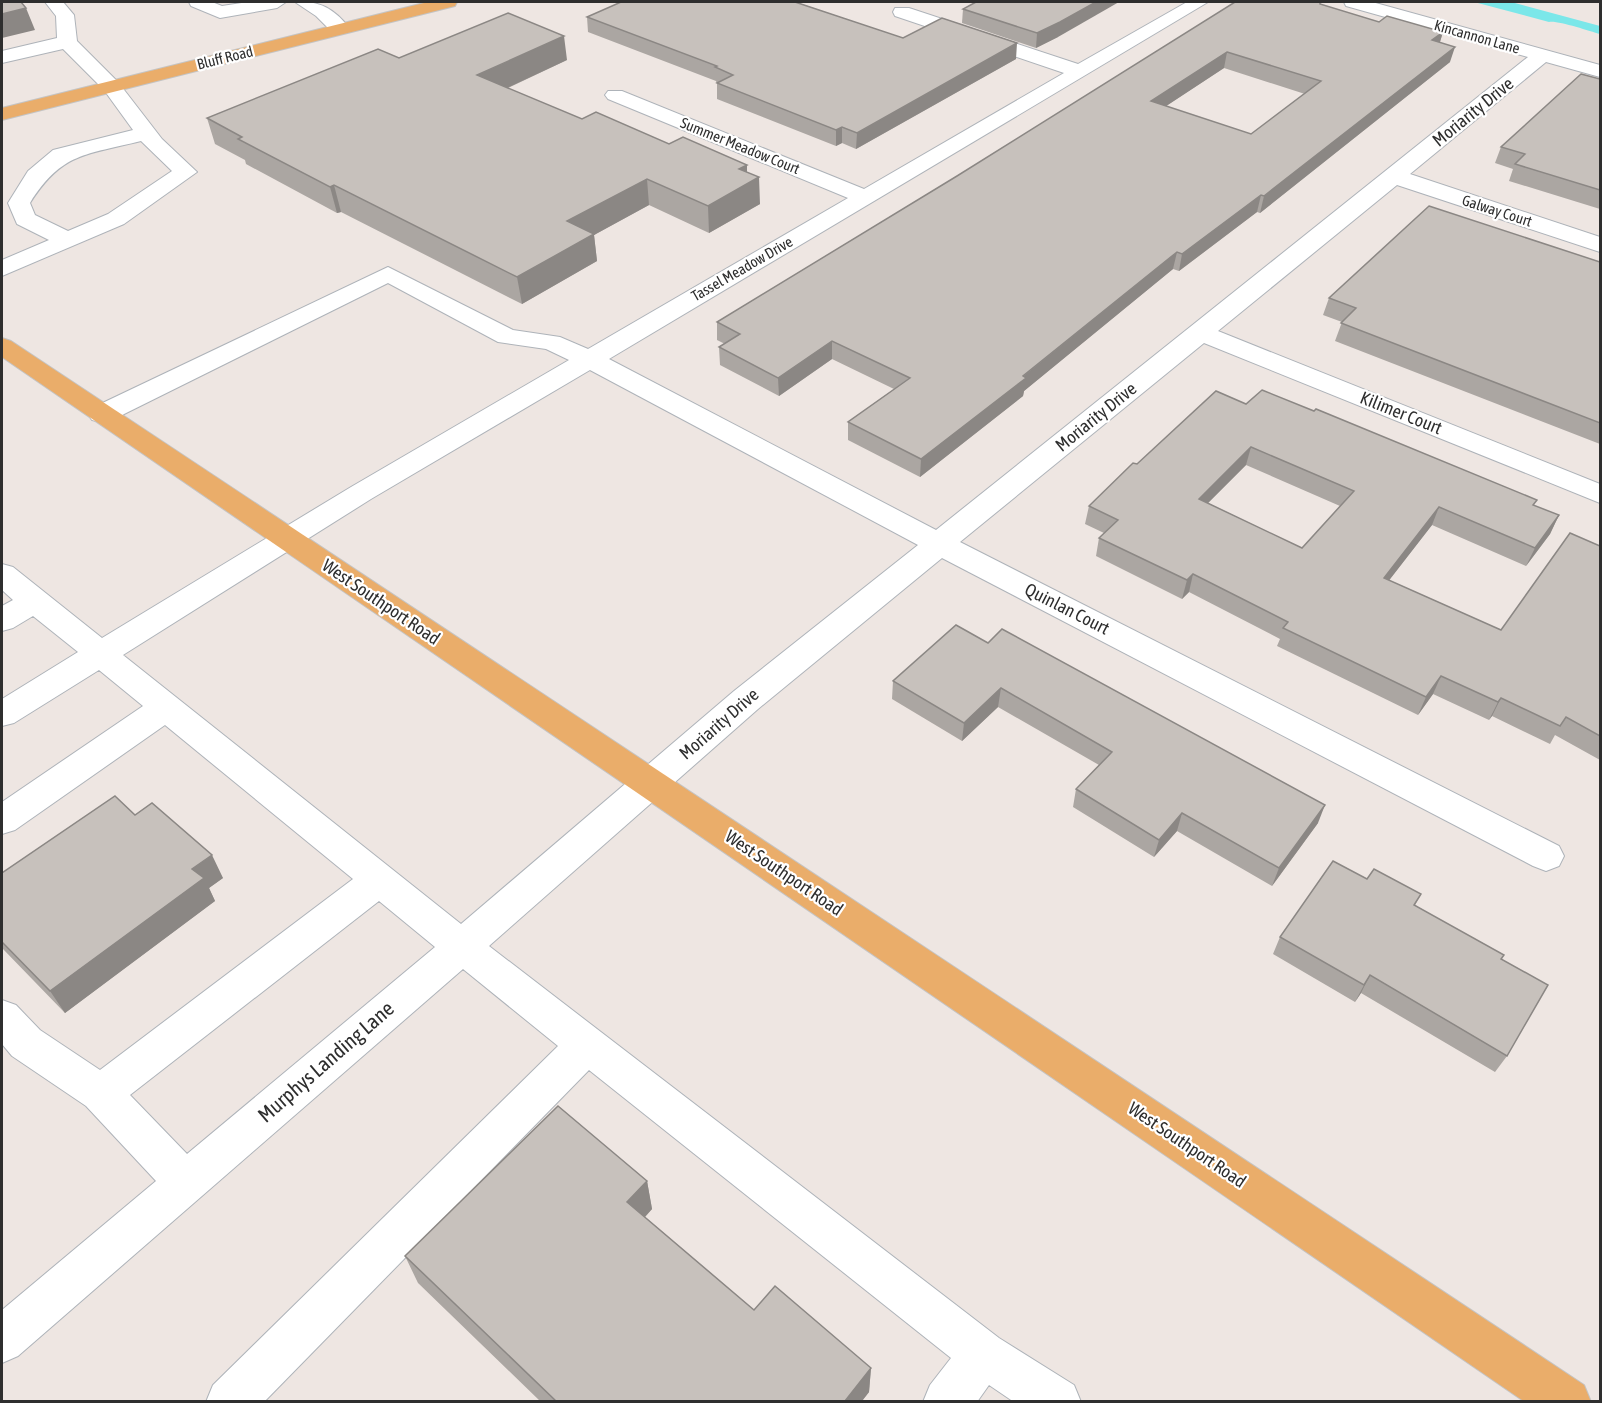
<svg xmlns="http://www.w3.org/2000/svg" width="1602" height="1403" font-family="'Asap Condensed',sans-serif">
<rect width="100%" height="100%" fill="#eee6e2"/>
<path fill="#7be7e9" d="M1474,2H1511L1600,26V34C1589,31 1557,20 1549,22Z"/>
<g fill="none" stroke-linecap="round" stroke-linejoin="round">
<g stroke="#aeb3b9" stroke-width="2">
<g id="minor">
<path d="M45,2H63L74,15L77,41L118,82L162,139L197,172L124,224L2,276V260L49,240L17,224L8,203L28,171L53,150L133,130L104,90L63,49L2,63V51L57,38L56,16ZM141,141L172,171L108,214L68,231L35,215L30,203C62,152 86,155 141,141Z"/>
<path d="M189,2H212L222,6L248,2H286L277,8L220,18L191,6Z"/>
<path d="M295,2C319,0 335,9 350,29L347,33H333L316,16Z"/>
<path d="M1187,2H1208L609,359L936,530L1528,57L1346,6L1344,2H1372L1600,65V77L1546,62L1410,174L1600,237V252L1397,185L1218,331L1600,484V503L1204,343L960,542L1559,846L1564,856L1559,866L1546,871L1533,866L942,558L758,709L489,946L999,1338L1074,1385L1081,1402H1014L989,1385L977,1402H923L930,1385L951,1358L589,1070L264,1402H206L213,1385L558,1046L463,969L18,1356L2,1363V1310L156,1181L86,1106L12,1056L2,1044V1000L16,1005L40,1030L100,1070L353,879L165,725L15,830L2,834V802L143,706L99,670L14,723L2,726V699L78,652L33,616L13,628L2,631V606L13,600L2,590V564L13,567L102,638L351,487L569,360L546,349L498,342L388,283L112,420L102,422L92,420L88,414L92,408L388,267L513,330L560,337L588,349L848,198L608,99L605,95L608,91H622L864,189L1064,73L895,16L893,12L895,8H909L1078,64ZM590,370L918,545L734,691L461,924L123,655L371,499ZM379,901L435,947L187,1154L130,1095Z"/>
</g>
</g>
<g stroke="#c4c4c4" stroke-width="2">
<g id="major">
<path d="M428,2H457L455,6L2,120V108Z"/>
<path d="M2,338L11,341L1584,1385L1591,1402H1525L2,357Z"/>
</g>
</g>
<use href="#minor" fill="#fff" fill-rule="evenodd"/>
<use href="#major" fill="#eaad6a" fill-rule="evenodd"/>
</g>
<g fill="#aba6a2" fill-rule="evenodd">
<path d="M796,2L903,38L1016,59L856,149L842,143L836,146L717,99V84L716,81L588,32L587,17Z"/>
<path d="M1320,4L1379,22L1443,32L1440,42L1450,62L1260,213L1257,212L1179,271L1173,269L1024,391L1023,396L920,477L848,440V422L894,389L832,359L779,396L720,365L719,347L725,344L717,340V322L957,176ZM1224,68L1305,94L1251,134L1166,106Z"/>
<path d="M963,9L1058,37L1036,48L962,23Z"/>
<path d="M567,60L508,88L582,119L669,144L747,172L760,204L709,233L649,205L594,235L597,261L522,304L341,212L337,213L246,164L245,160L215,144L207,118Z"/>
<path d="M1600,79V209L1509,181L1513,169L1495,163L1501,147Z"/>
<path d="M1600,262V444L1335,341L1342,322L1323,315L1329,298Z"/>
<path d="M1246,404L1535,506L1559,515L1550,534L1526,566L1432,525L1389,580L1501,630L1600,546V760L1555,735L1550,744L1492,716L1489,720L1433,694L1418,715L1277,646L1280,639L1189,592L1182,599L1096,556L1099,538L1104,533L1085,524L1089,506L1137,464ZM1246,465L1340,506L1302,548L1208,503Z"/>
<path d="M988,643L1318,823L1272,886L1177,831L1154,857L1073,807L1076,789L1099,765L998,707L962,741L892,699L893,681Z"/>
<path d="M135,815L223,878L209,888L215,901L65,1013L2,948V873Z"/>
<path d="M1367,879L1421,894L1415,905L1501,959L1507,1056L1495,1072L1361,993L1355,1002L1273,954L1280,937Z"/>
<path d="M647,1181L652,1209L645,1217L754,1310L871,1368L869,1392L862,1401H540L418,1283L405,1256Z"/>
</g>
<g fill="#8b8784">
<path d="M1096,2H1119L1058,37L1036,48L1037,33Z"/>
<path d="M26,8L35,30L2,38V14Z"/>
<path d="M1443,32L1438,48L1432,40Z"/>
<path d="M564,36L567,60L481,100L477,75Z"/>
<path d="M1017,43L1016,59L856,149L857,133Z"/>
<path d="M1455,47L1450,62L1260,213L1264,196Z"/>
<path d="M1227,52L1224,68L1148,118L1151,101Z"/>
<path d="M842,127V143L836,146V130Z"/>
<path d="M747,165V184L759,177L760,204L709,233L708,206L739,169Z"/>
<path d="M647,179L649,205L594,235L597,261L522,304L517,277L567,221Z"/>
<path d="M334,185L341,212L337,213L330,187Z"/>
<path d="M1261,195L1257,212L1179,271L1182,254Z"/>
<path d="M1177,252L1173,269L1024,391L1023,396L920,477L921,459Z"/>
<path d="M832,341V359L779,396L778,378Z"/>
<path d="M1251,447L1246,465L1194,517L1199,499Z"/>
<path d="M1439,507L1432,525L1377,596L1384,578Z"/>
<path d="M1559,515L1550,534L1526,566L1535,548Z"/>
<path d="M1193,574L1189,592L1182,599L1187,580Z"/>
<path d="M1441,676L1433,694L1418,715L1426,697Z"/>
<path d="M1001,688L998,707L962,741L964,723Z"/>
<path d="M1501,698L1492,716L1489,720L1498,702Z"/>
<path d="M1325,805L1318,823L1272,886L1279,868Z"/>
<path d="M1182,813L1177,831L1154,857L1159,840Z"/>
<path d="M212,855L223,878L209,888L215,901L65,1013L50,991L192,869Z"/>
<path d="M1370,975L1361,993L1355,1002L1364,985Z"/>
<path d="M647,1181L652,1209L633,1230L627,1202Z"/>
<path d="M871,1368L869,1392L862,1401H845Z"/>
</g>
<g fill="#c7c1bc" stroke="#8b8784" stroke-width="1.5" fill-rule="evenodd">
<path d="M2,2H21L26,8L2,14Z"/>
<path d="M621,2H795L903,38L942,18L1017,43L857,133L842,127L836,130L717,83L733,75L715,67L717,66L587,17Z"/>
<path d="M976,2H1096L1060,22L1037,33L963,9Z"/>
<path d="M1235,2H1320V4L1379,22L1387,16L1443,32L1432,40L1455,47L1264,196L1261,195L1182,254L1177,252L1023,376L1026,378L921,459L848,422L910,378L832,341L778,378L719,347L740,334L717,322L957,176ZM1227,52L1321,81L1251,134L1151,101Z"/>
<path d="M508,13L564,36L477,75L582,119L596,112L669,144L683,137L747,165L739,169L759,177L708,206L647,179L567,221L594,234L517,277L334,185L330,187L238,139L242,137L207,118L378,49L399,58Z"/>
<path d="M1581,74L1600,79V190L1515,164L1525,154L1501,147Z"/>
<path d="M1429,206L1600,262V423L1341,323L1356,308L1329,298Z"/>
<path d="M1262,390L1314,411L1316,409L1537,500L1533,505L1559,515L1535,548L1439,507L1384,578L1501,630L1570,533L1600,546V736L1566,717L1560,726L1501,698L1498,702L1441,676L1426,697L1283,628L1288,622L1193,574L1187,580L1099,538L1118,520L1089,506L1133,463L1137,464L1216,391L1246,404ZM1251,447L1354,491L1302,548L1199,499Z"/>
<path d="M956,625L988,643L1002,629L1325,805L1279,868L1182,813L1159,840L1076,789L1112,752L1001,688L964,723L893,681Z"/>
<path d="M115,796L135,815L152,803L212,855L192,869L204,878L50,991L2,942V873Z"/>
<path d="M1333,861L1367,879L1374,869L1421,894L1414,905L1504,955L1501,959L1548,985L1507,1056L1370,975L1364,985L1280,937Z"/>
<path d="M558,1106L647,1181L627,1202L754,1310L775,1286L871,1368L845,1401H556L405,1256Z"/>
</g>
<g text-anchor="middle" stroke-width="4.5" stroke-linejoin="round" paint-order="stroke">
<g font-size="15" fill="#2e2e2e" stroke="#fff">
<text transform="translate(1477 37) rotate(16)" y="5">Kincannon Lane</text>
<text transform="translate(225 58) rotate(-14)" y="5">Bluff Road</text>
<text transform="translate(740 146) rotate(22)" y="5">Summer Meadow Court</text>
<text transform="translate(1497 211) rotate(18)" y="5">Galway Court</text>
<text transform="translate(742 269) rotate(-30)" y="5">Tassel Meadow Drive</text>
</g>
<g font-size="18" fill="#2e2e2e" stroke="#fff">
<text transform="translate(1473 112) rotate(-39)" y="6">Moriarity Drive</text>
<text transform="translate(1401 413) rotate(22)" y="6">Kilimer Court</text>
<text transform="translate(1096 417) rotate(-39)" y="6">Moriarity Drive</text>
<text transform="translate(381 602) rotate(34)" y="6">West Southport Road</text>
<text transform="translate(1067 609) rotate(27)" y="6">Quinlan Court</text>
<text transform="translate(719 724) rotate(-41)" y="6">Moriarity Drive</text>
<text transform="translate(784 873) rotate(34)" y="6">West Southport Road</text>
<text transform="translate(1187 1145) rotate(34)" y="6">West Southport Road</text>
</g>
<g font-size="21" fill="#2e2e2e" stroke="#fff">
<text transform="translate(326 1062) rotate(-41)" y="7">Murphys Landing Lane</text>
</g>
</g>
<rect width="1602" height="1403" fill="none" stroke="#2e2e2e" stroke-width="6"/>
</svg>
